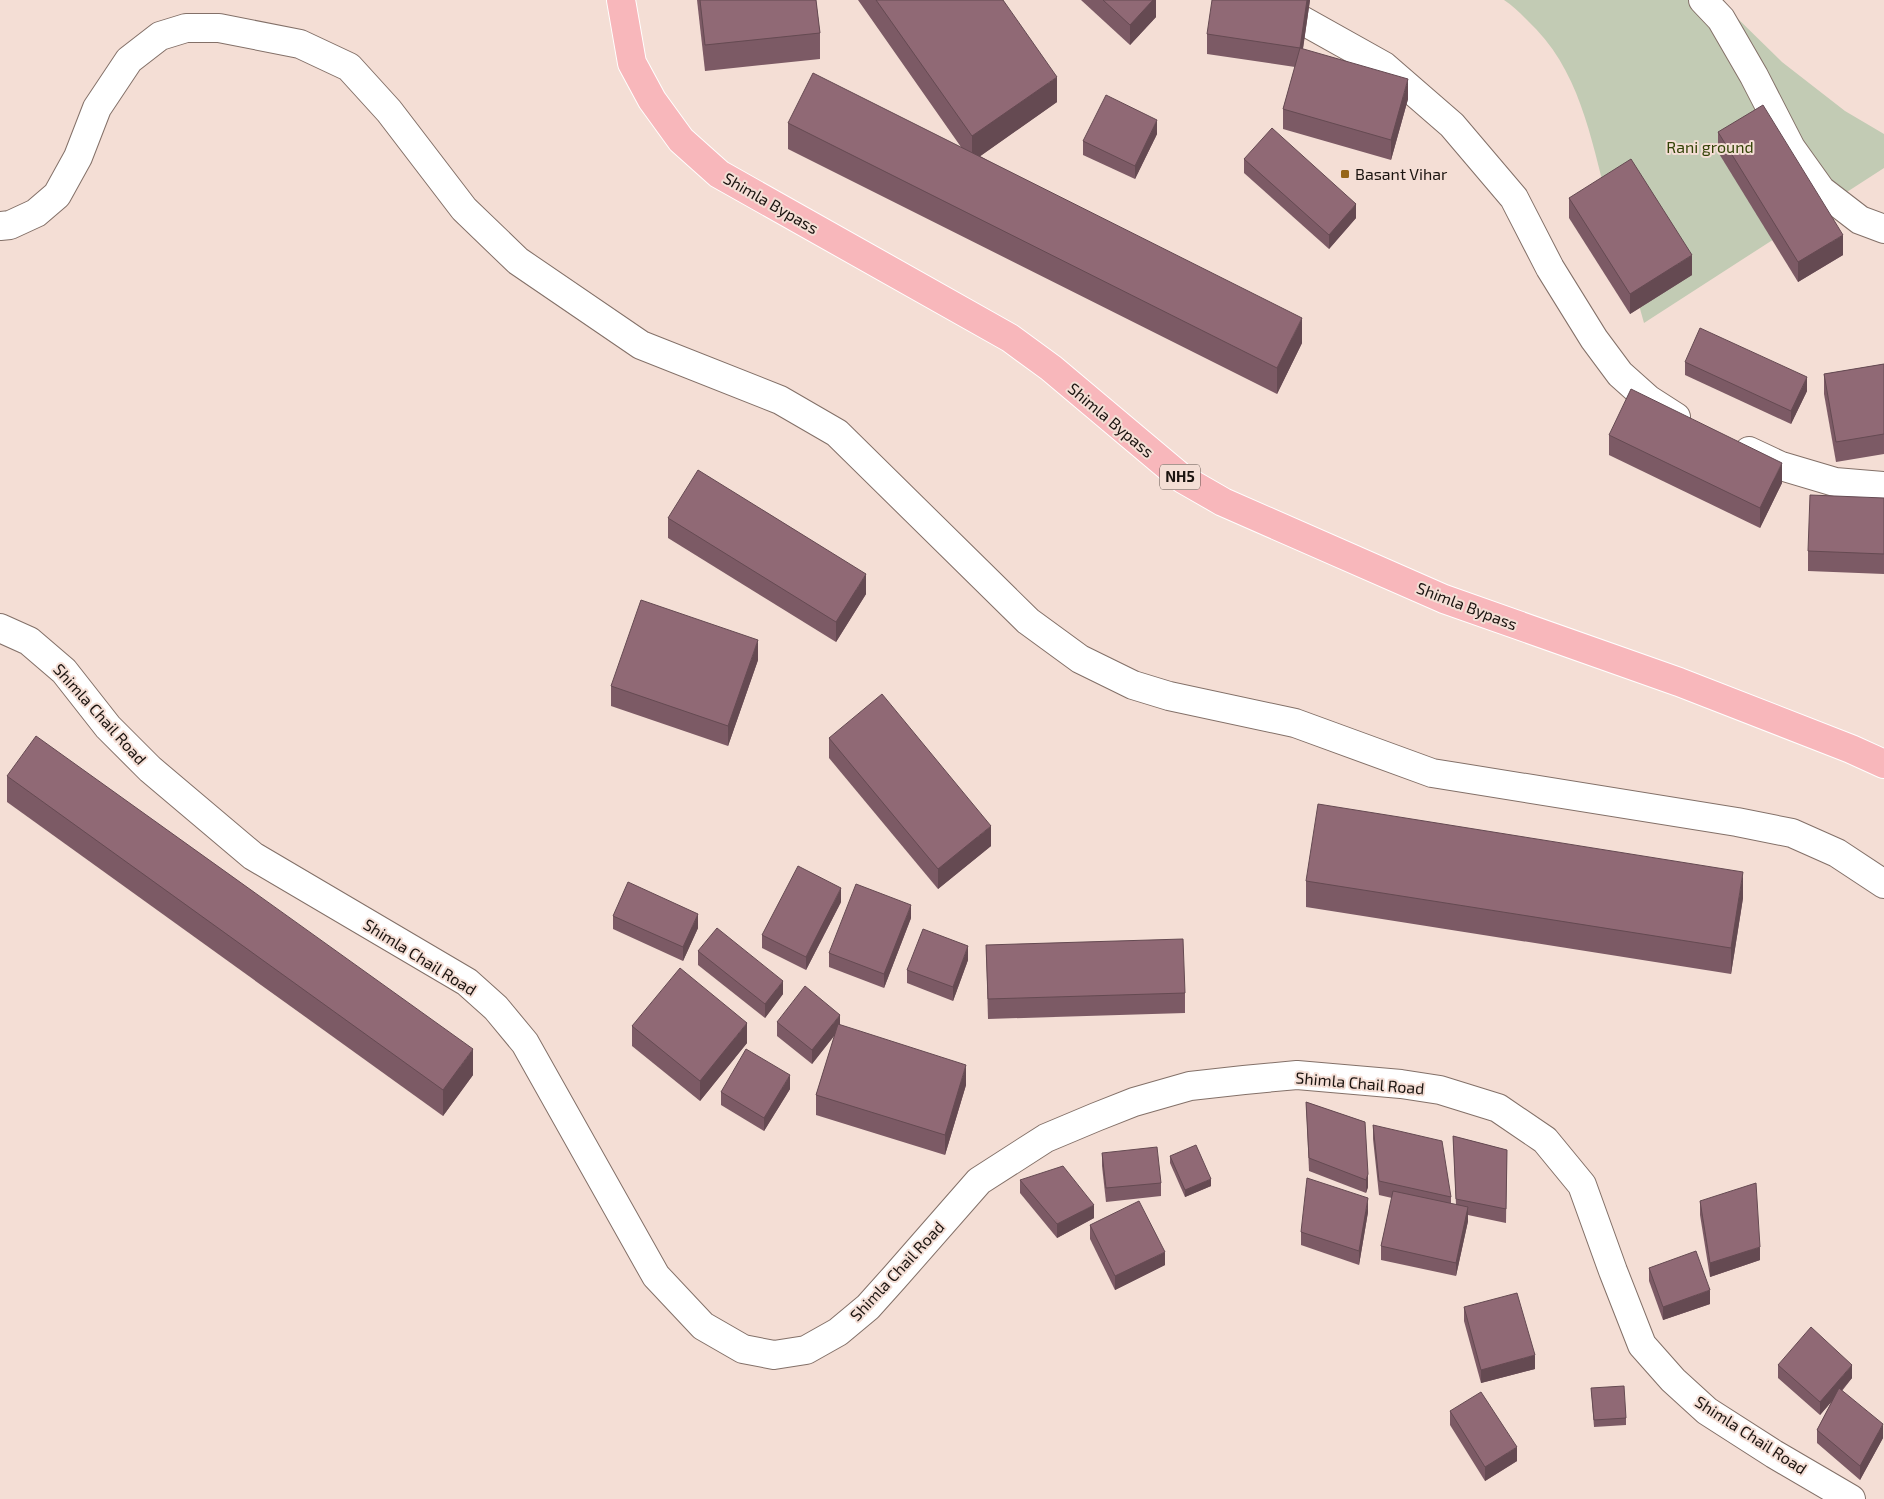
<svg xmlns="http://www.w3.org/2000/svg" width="1884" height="1499" font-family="'Exo 2',sans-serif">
<rect width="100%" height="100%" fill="#f4ded5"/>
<path fill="#c2cbb4" d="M1504,0H1723L1733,14L1782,62L1845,111L1884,134V168L1644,323C1633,282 1619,243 1608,202C1590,136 1580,69 1527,20C1520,13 1512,5 1504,0Z"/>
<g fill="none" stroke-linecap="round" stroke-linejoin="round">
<g stroke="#837068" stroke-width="30">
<g id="minor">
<path d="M1266,0L1384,66L1452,125L1514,198L1550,268L1594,339L1620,374L1648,399L1676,417"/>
<path d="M1703,0L1721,19L1754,76L1791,148L1821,190L1860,220L1884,229"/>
<path d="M1749,451L1781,466L1835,482L1884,486"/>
</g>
</g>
<g stroke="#837068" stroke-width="30">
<g id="secondary">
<path d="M0,226L10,225L36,213L57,195L78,157L97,108L129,60L160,36L186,28H219L300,44L349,67L389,111L464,209L518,261L641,345L780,400L837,433L1028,621L1080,659L1133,685L1169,696L1295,723L1432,773L1737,822L1792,833L1837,853L1884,884"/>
<path d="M0,628L29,641L64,671L108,727L150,769L253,856L467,982L496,1008L525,1043L656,1276L703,1326L743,1349L774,1355L806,1350L838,1332L868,1307L894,1278L979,1181L1046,1138L1096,1117L1134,1102L1190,1086L1244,1080L1297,1075L1401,1084L1440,1090L1498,1108L1545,1140L1582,1185L1613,1271L1642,1345L1673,1380L1707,1411L1774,1454L1851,1499"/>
</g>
</g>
<g stroke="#fff" stroke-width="30">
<path id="trunk" d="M621,0L632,63L652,100L681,140L719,174L1010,338L1051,368L1183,479L1223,502L1444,599L1679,682L1851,749L1884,764"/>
</g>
<use href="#minor" stroke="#fff" stroke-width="28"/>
<use href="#secondary" stroke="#fff" stroke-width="28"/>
<use href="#trunk" stroke="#f8b7bb" stroke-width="28"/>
</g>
<g fill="#7c5a65">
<path d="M697,0H816L820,33V59L705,71Z"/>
<path d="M858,0H1003L1057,102L980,156L1302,343L1277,394L788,149V123L961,147Z"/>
<path d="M1081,0H1156V17L1130,45Z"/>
<path d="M1310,0L1303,49L1408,99L1391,160L1283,129V109L1295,67L1207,54V34Z"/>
<path d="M1718,132L1843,255L1798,282L1718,152Z"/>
<path d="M1157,134L1135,179L1083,155V141Z"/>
<path d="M1244,159L1356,218L1329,249L1244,173Z"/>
<path d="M1569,198L1692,275L1630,314L1569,218Z"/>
<path d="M1685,362L1807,391L1791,424L1685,375Z"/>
<path d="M1884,364V454L1836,462L1824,394V374Z"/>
<path d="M1609,435L1782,483L1760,528L1609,455Z"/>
<path d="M1884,498V574L1808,571V551Z"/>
<path d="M668,518L866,594L836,642L668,538Z"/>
<path d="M758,660L728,746L611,706V686Z"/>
<path d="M829,738L991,846L938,889L829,758Z"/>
<path d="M7,776L473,1075L443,1116L7,802Z"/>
<path d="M1306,881L1743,898L1731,974L1306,907Z"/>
<path d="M841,902L806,970L762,948V935Z"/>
<path d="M613,916L698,928L683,961L613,929Z"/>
<path d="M911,918L884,988L829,967V953Z"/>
<path d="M986,945L1185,993V1013L988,1019Z"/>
<path d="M698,951L783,994L765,1018L698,965Z"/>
<path d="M968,960L953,1001L907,983V970Z"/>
<path d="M777,1022L840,1025L966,1085L945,1155L816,1115V1095L835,1035L812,1064L777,1036Z"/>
<path d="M632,1026L747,1043L700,1101L632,1046Z"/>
<path d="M790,1089L764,1131L721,1105V1092Z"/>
<path d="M1306,1102L1365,1122L1368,1187L1366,1193L1309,1171Z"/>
<path d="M1373,1125L1451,1197V1204L1456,1205L1453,1136L1507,1150L1506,1223L1468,1215V1221L1456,1276L1381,1260V1246L1392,1198L1379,1195L1373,1139Z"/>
<path d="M1102,1153L1161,1183V1196L1106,1202L1102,1166Z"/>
<path d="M1170,1156L1211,1186L1185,1197L1170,1163Z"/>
<path d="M1020,1180L1094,1218L1057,1238L1020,1193Z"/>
<path d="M1700,1201L1760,1260L1710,1277L1700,1215Z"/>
<path d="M1368,1212L1359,1265L1301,1245V1232Z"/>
<path d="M1090,1225L1165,1265L1115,1290L1090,1239Z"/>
<path d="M1649,1268L1710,1304L1663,1320L1649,1281Z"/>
<path d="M1464,1307L1535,1369L1481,1383L1464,1321Z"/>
<path d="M1778,1365L1852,1378L1842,1391L1883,1438L1860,1480L1817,1443V1430L1832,1401L1820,1415L1778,1378Z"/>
<path d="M1591,1388L1626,1418V1425L1594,1427Z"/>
<path d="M1450,1411L1517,1461L1485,1481L1450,1425Z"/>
</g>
<g fill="#654a52">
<path d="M1153,0H1156V17L1130,45V25Z"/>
<path d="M1307,0H1310L1300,68V48Z"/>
<path d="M1057,77V102L972,162V136Z"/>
<path d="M1408,79V99L1391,160V140Z"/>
<path d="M1157,120V134L1135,179V166Z"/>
<path d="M1356,204V218L1329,249V235Z"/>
<path d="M1843,235V255L1798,282V262Z"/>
<path d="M1692,255V275L1630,314V294Z"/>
<path d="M1302,318V343L1277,394V368Z"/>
<path d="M1807,377V391L1791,424V411Z"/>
<path d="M1782,463V483L1760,528V508Z"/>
<path d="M866,574V594L836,642V622Z"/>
<path d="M758,640V660L728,746V726Z"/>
<path d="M991,826V846L938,889V869Z"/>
<path d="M1743,872V898L1731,974V948Z"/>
<path d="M841,888V902L806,970V957Z"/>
<path d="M911,905V918L884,988V974Z"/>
<path d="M698,914V928L683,961V947Z"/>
<path d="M968,946V960L953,1001V987Z"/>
<path d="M783,981V994L765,1018V1004Z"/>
<path d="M840,1015V1028L812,1064V1050Z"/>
<path d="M747,1023V1043L700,1101V1081Z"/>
<path d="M473,1049V1075L443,1116V1090Z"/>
<path d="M966,1065V1085L945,1155V1135Z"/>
<path d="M790,1075V1089L764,1131V1118Z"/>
<path d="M1368,1174V1187L1366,1193V1180Z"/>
<path d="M1211,1179V1186L1185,1197V1190Z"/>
<path d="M1368,1198V1212L1359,1265V1251Z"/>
<path d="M1094,1205V1218L1057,1238V1224Z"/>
<path d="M1468,1207V1221L1456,1276V1263Z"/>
<path d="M1760,1247V1260L1710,1277V1263Z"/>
<path d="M1165,1252V1265L1115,1290V1276Z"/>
<path d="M1710,1290V1304L1663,1320V1307Z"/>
<path d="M1535,1355V1369L1481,1383V1370Z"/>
<path d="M1852,1365V1378L1820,1415V1402Z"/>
<path d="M1883,1424V1438L1860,1480V1466Z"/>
<path d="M1517,1447V1461L1485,1481V1467Z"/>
</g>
<g fill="#906975" stroke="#654a52">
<path d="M700,0H816L820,33L705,45Z"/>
<path d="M876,0H1003L1057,77L972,136Z"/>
<path d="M1103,0H1153L1130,25Z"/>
<path d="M1212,0H1307L1300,48L1408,79L1391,140L1283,109L1300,48L1207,34Z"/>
<path d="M813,73L1302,318L1277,368L788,123Z"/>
<path d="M1106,95L1157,120L1135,166L1083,141Z"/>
<path d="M1763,105L1843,235L1798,262L1718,132Z"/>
<path d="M1272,128L1356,204L1329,235L1244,159Z"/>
<path d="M1631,159L1692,255L1630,294L1569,198Z"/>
<path d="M1700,328L1807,377L1791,411L1685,362Z"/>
<path d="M1884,364V434L1836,442L1824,374Z"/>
<path d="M1631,389L1782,463L1760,508L1609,435Z"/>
<path d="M698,470L866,574L836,622L668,518Z"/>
<path d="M1810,495L1884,498V554L1808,551Z"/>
<path d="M641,600L758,640L728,726L611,686Z"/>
<path d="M882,694L991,826L938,869L829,738Z"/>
<path d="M36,736L473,1049L443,1090L7,776Z"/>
<path d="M1318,804L1743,872L1731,948L1306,881Z"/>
<path d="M798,866L841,888L806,957L762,935Z"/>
<path d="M628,882L698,914L683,947L613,916Z"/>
<path d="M856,884L911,905L884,974L829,953Z"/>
<path d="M717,928L783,981L765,1004L698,951Z"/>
<path d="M923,929L968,946L953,987L907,970Z"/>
<path d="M1183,939L1185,993L988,999L986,945Z"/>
<path d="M680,968L747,1023L700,1081L632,1026Z"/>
<path d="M805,986L840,1015L812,1050L777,1022Z"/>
<path d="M838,1024L966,1065L945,1135L816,1095Z"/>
<path d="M746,1049L790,1075L764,1118L721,1092Z"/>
<path d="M1306,1102L1365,1122L1368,1174L1366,1180L1309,1158Z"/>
<path d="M1373,1125L1442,1141L1451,1197L1379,1181Z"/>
<path d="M1453,1136L1507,1150L1506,1209L1456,1199Z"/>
<path d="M1196,1145L1211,1179L1185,1190L1170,1156Z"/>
<path d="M1157,1147L1161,1183L1106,1188L1102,1153Z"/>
<path d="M1063,1166L1094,1205L1057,1224L1020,1180Z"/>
<path d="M1307,1178L1368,1198L1359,1251L1301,1232Z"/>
<path d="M1756,1183L1760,1247L1710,1263L1700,1201Z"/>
<path d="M1393,1191L1468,1207L1456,1263L1381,1246Z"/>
<path d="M1139,1201L1165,1252L1115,1276L1090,1225Z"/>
<path d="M1696,1251L1710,1290L1663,1307L1649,1268Z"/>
<path d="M1517,1293L1535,1355L1481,1370L1464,1307Z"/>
<path d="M1811,1327L1852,1365L1820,1402L1778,1365Z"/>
<path d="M1624,1386L1626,1418L1594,1420L1591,1388Z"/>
<path d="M1839,1388L1883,1424L1860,1466L1817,1430Z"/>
<path d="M1481,1392L1517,1447L1485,1467L1450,1411Z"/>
</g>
<rect fill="#966517" stroke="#f4ded5" stroke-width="2" x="1340" y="169" width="10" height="10" rx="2.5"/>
<g text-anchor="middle" stroke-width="4" stroke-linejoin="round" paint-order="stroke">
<rect fill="#f4ded5" stroke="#5c514b" stroke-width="1" x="1160" y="464.5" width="40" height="25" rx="4"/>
<g font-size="15" font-weight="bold" fill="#1b1410">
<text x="1180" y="482">NH5</text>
</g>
<g font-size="16" fill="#324206" stroke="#f4ded5">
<text x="1710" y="153">Rani ground</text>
</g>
<g font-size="16" fill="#1b1410" stroke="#f4ded5" text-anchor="start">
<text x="1355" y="180">Basant Vihar</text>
</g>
<g font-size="16" fill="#1b1410" stroke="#f4ded5">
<text transform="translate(771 203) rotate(30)" y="6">Shimla Bypass</text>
<text transform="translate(1111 420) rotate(40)" y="6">Shimla Bypass</text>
<text transform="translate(1467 606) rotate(21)" y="6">Shimla Bypass</text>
<text transform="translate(100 714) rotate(48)" y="6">Shimla Chail Road</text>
<text transform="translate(420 957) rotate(32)" y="6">Shimla Chail Road</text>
<text transform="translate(1360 1083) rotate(5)" y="6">Shimla Chail Road</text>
<text transform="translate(897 1271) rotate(-47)" y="6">Shimla Chail Road</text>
<text transform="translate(1751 1435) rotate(33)" y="6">Shimla Chail Road</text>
</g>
</g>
</svg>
